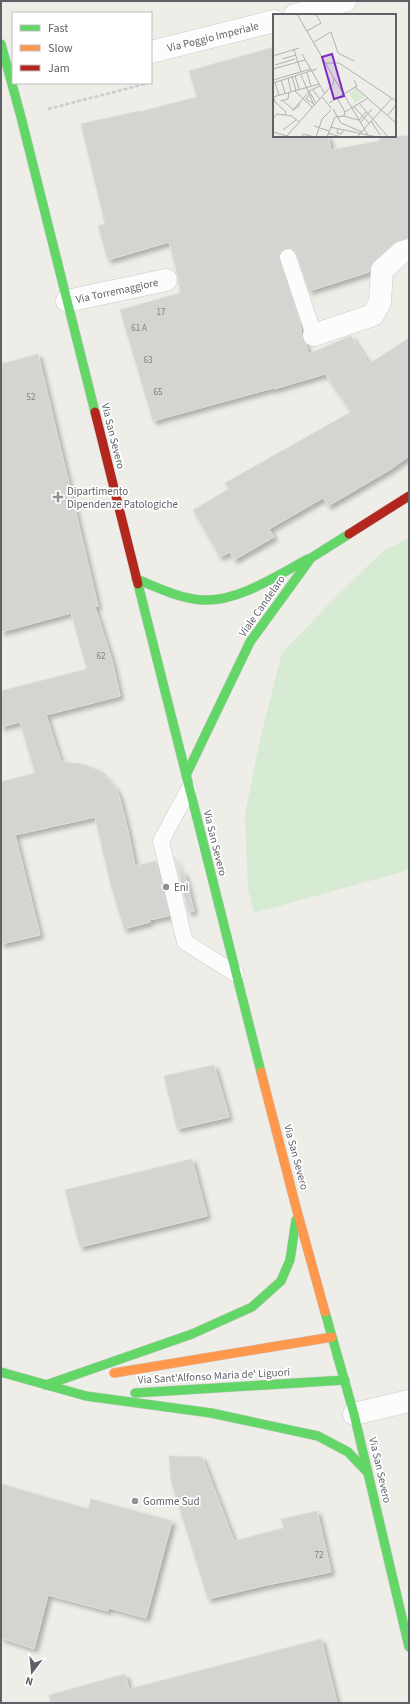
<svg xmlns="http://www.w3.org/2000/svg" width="410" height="1704" viewBox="0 0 410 1704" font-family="'Source Sans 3',sans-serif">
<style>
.green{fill:#d6ead4}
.building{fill:#d5d4d1;stroke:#dddcd8;filter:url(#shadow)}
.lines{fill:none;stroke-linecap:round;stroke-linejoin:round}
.lane-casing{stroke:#cbcbcb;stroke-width:17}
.street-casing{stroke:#cbcbcb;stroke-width:23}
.fast-casing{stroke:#cbcbca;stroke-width:10}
.slow-casing{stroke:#cbcbca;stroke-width:10}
.jam-casing{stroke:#cbcbca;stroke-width:10}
.path{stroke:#cacecb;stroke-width:2.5;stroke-dasharray:4 2;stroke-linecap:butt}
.lane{stroke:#fcfcfc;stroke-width:16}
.street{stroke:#fcfcfc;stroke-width:22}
.fast{stroke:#63d668;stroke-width:9}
.slow{stroke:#ff974d;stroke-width:9}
.jam{stroke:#b3261e;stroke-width:9}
.poi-dot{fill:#909394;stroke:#fff;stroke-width:1.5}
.labels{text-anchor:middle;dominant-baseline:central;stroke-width:3.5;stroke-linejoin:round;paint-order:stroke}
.number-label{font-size:9px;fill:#7d8082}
.street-label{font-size:11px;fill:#5e6267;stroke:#fff}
.poi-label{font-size:11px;fill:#5e6267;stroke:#fff;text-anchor:start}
.inset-road{fill:none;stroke:#b0b1b0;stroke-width:1}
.view{fill:#7b2cbf;fill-opacity:0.15;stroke:#7b2cbf;stroke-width:2}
.inset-edge{fill:none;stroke:#5e6267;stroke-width:2}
</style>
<defs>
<filter id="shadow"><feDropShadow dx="3.5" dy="3.5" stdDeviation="2" flood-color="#0004"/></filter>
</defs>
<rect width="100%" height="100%" fill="#eeede8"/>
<path class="green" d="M 409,538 L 409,870 L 254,913 L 248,890 L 245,814 L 260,739 L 282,653 L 330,603 L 382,552 Z"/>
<g class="building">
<path d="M 274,47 L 274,136 L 328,136 L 331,150 L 380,141 L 379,136 L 409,136 L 409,238 L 394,243 L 374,261 L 369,272 L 309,291 L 295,250 L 290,248 L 285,248 L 281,251 L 279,255 L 300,323 L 302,339 L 306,344 L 308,354 L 351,336 L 369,364 L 409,338 L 409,456 L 391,469 L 328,506 L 323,498 L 269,529 L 274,537 L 234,560 L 230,552 L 220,557 L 193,510 L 229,489 L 225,483 L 351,412 L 325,374 L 274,389 L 274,388 L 262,391 L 153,421 L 120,310 L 180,293 L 178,277 L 169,242 L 108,260 L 98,226 L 105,224 L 81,124 L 139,111 L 139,112 L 197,97 L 189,71 Z"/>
<path d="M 38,354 L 98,606 L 95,607 L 112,661 L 120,696 L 46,715 L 61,762 L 82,764 L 98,770 L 116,789 L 119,796 L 128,831 L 135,866 L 156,861 L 169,916 L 149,920 L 150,922 L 124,929 L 110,882 L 95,817 L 15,835 L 40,935 L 1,944 L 1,782 L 35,773 L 20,722 L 1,727 L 1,691 L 87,669 L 71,613 L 1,632 L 1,364 Z"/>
<path d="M 175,857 L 180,873 L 184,872 L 194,911 L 188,912 Z"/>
<path d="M 214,1065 L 229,1117 L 177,1129 L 164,1076 Z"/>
<path d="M 192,1159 L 207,1216 L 80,1247 L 65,1190 Z"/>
<path d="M 169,1456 L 202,1457 L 234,1541 L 284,1528 L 281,1519 L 317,1511 L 331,1572 L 262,1586 L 208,1599 L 171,1481 Z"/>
<path d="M 1,1484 L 88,1509 L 91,1499 L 172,1521 L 146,1618 L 109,1608 L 108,1611 L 48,1595 L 34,1649 L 1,1638 Z"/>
<path d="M 321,1639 L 337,1703 L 51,1703 L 49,1695 L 125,1674 L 129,1689 Z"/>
</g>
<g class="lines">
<g class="lane-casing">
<g id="lane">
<path d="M 288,257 L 314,335"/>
<path d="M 189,789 L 161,841 L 185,942 L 236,974"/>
</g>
</g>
<g class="street-casing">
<g id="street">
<path d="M 295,15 L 345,1"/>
<path d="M 151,52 L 274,21"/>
<path d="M 67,301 L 166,280"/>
<path d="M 314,335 L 373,315 L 380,302 L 382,270 L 402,252 L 409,250"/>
<path d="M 354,1414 L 409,1401"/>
</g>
</g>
<g class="fast-casing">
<g id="fast">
<path d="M 1,44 L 21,117 L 95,412"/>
<path d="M 136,579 C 157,587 180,599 203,600 C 238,602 278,575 308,559"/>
<path d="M 138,584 L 261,1072"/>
<path d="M 186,775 L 250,642 L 311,558 L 349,534"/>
<path d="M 325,1312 L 354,1414 L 409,1647"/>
<path d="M 1,1372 L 86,1396 L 211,1413 L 318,1436 L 348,1452 L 368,1473"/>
<path d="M 46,1385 L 192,1334 L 252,1307 L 281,1281 L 290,1260 L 296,1220"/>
<path d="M 135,1393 L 345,1380"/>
</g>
</g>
<g class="slow-casing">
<g id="slow">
<path d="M 261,1072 L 297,1211 L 325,1312"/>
<path d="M 114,1373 L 332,1337"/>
</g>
</g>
<g class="jam-casing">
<g id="jam">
<path d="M 95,412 L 138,584"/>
<path d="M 349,534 L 409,496"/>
</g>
</g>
<path class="path" d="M 48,109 L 149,83"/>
<use href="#lane" class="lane"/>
<use href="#street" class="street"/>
<use href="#fast" class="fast"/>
<use href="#slow" class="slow"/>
<use href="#jam" class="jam"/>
</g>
<g class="poi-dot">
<path d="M56 491h4v4h4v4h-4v4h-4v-4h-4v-4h4z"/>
<circle cx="166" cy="887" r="4"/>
<circle cx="135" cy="1501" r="4"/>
</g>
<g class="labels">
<g class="number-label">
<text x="161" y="312">17</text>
<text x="139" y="328">61 A</text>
<text x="148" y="360">63</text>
<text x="158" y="392">65</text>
<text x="31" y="397">52</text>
<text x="101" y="656">62</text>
<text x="319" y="1555">72</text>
</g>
<g class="street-label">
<text transform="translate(213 37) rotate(-14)">Via Poggio Imperiale</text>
<text transform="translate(117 291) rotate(-12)">Via Torremaggiore</text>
<text transform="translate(113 436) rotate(76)">Via San Severo</text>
<text transform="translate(262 606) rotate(-55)">Viale Candelaro</text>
<text transform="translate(215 843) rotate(76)">Via San Severo</text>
<text transform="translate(296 1157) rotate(75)">Via San Severo</text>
<text transform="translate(214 1376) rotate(-3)">Via Sant'Alfonso Maria de' Liguori</text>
<text transform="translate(380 1470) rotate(77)">Via San Severo</text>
</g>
<g class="poi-label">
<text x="67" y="491">Dipartimento<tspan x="67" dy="13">Dipendenze Patologiche</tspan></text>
<text x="174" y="887">Eni</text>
<text x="143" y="1501">Gomme Sud</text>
</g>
</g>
<g transform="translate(273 14)">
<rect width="123" height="123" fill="#eeede8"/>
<path d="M 83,74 L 92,83 L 82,89 L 76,79 Z" fill="#d6ead4"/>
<path class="inset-road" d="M 34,17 L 48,9 L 43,0M 41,28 L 58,18 L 65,39 L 81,47M 21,36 L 28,58M 29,40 L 52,80M 0,42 L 26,34M 9,45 L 23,41M 52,49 L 66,49 L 123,87M 2,51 L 22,45M 0,55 L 32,46M 34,59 L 38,72M 28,61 L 41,91M 22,62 L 26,75M 19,63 L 23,76M 15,64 L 18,77M 61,64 L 95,121M 0,66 L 38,55M 8,66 L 12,79M 2,68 L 6,81M 0,69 L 44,55M 82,73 L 123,109M 39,75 L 47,85M 21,76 L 39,93M 0,80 L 2,88 L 13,98 L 12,101M 36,81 L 33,85 L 41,90M 0,83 L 46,70M 49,83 L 58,94M 64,84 L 72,98M 7,87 L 15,85 L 16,78M 10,87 L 20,95M 26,89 L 26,92 L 19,97 L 35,79M 43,89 L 36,77 L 47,72M 56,89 L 84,72 L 81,66M 86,89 L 115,123M 81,93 L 96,109M 60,95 L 68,109 L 89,118M 115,101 L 123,91M 71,102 L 72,98 L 95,84M 0,105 L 4,100 L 19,102 L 26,108M 86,106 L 94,97M 98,107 L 107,121M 87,109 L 99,95M 41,112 L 56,117M 57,113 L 104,123M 65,115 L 64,119 L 68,120 L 71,116M 10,116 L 23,106M 0,118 L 14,122M 55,119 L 68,123M 13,123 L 60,70 L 61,64 L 24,0M 29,123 L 30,120 L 42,123M 43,123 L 49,105 L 58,96M 54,123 L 62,103 L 71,102 L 85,106M 84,123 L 119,84"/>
<path class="view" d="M 59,40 L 71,82 L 61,85 L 49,43 Z"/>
<rect width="123" height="123" class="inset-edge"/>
</g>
<rect width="410" height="1704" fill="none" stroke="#5e6267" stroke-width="4"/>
<rect x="12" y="12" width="140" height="72" fill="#ffffff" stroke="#bfc0c2"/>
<rect x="20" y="25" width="20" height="6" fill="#63d668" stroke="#bfc0c2"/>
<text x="48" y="32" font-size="12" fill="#5e6267">Fast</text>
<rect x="20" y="45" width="20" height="6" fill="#ff974d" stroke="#bfc0c2"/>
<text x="48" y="52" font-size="12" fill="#5e6267">Slow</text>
<rect x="20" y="65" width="20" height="6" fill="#b3261e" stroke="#bfc0c2"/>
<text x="48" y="72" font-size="12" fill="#5e6267">Jam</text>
<g transform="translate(32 1672) rotate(196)" stroke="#ffffff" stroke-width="3" paint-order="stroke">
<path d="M0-3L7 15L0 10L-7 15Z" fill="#5e6267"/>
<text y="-6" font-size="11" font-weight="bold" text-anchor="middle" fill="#5e6267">N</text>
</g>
</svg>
